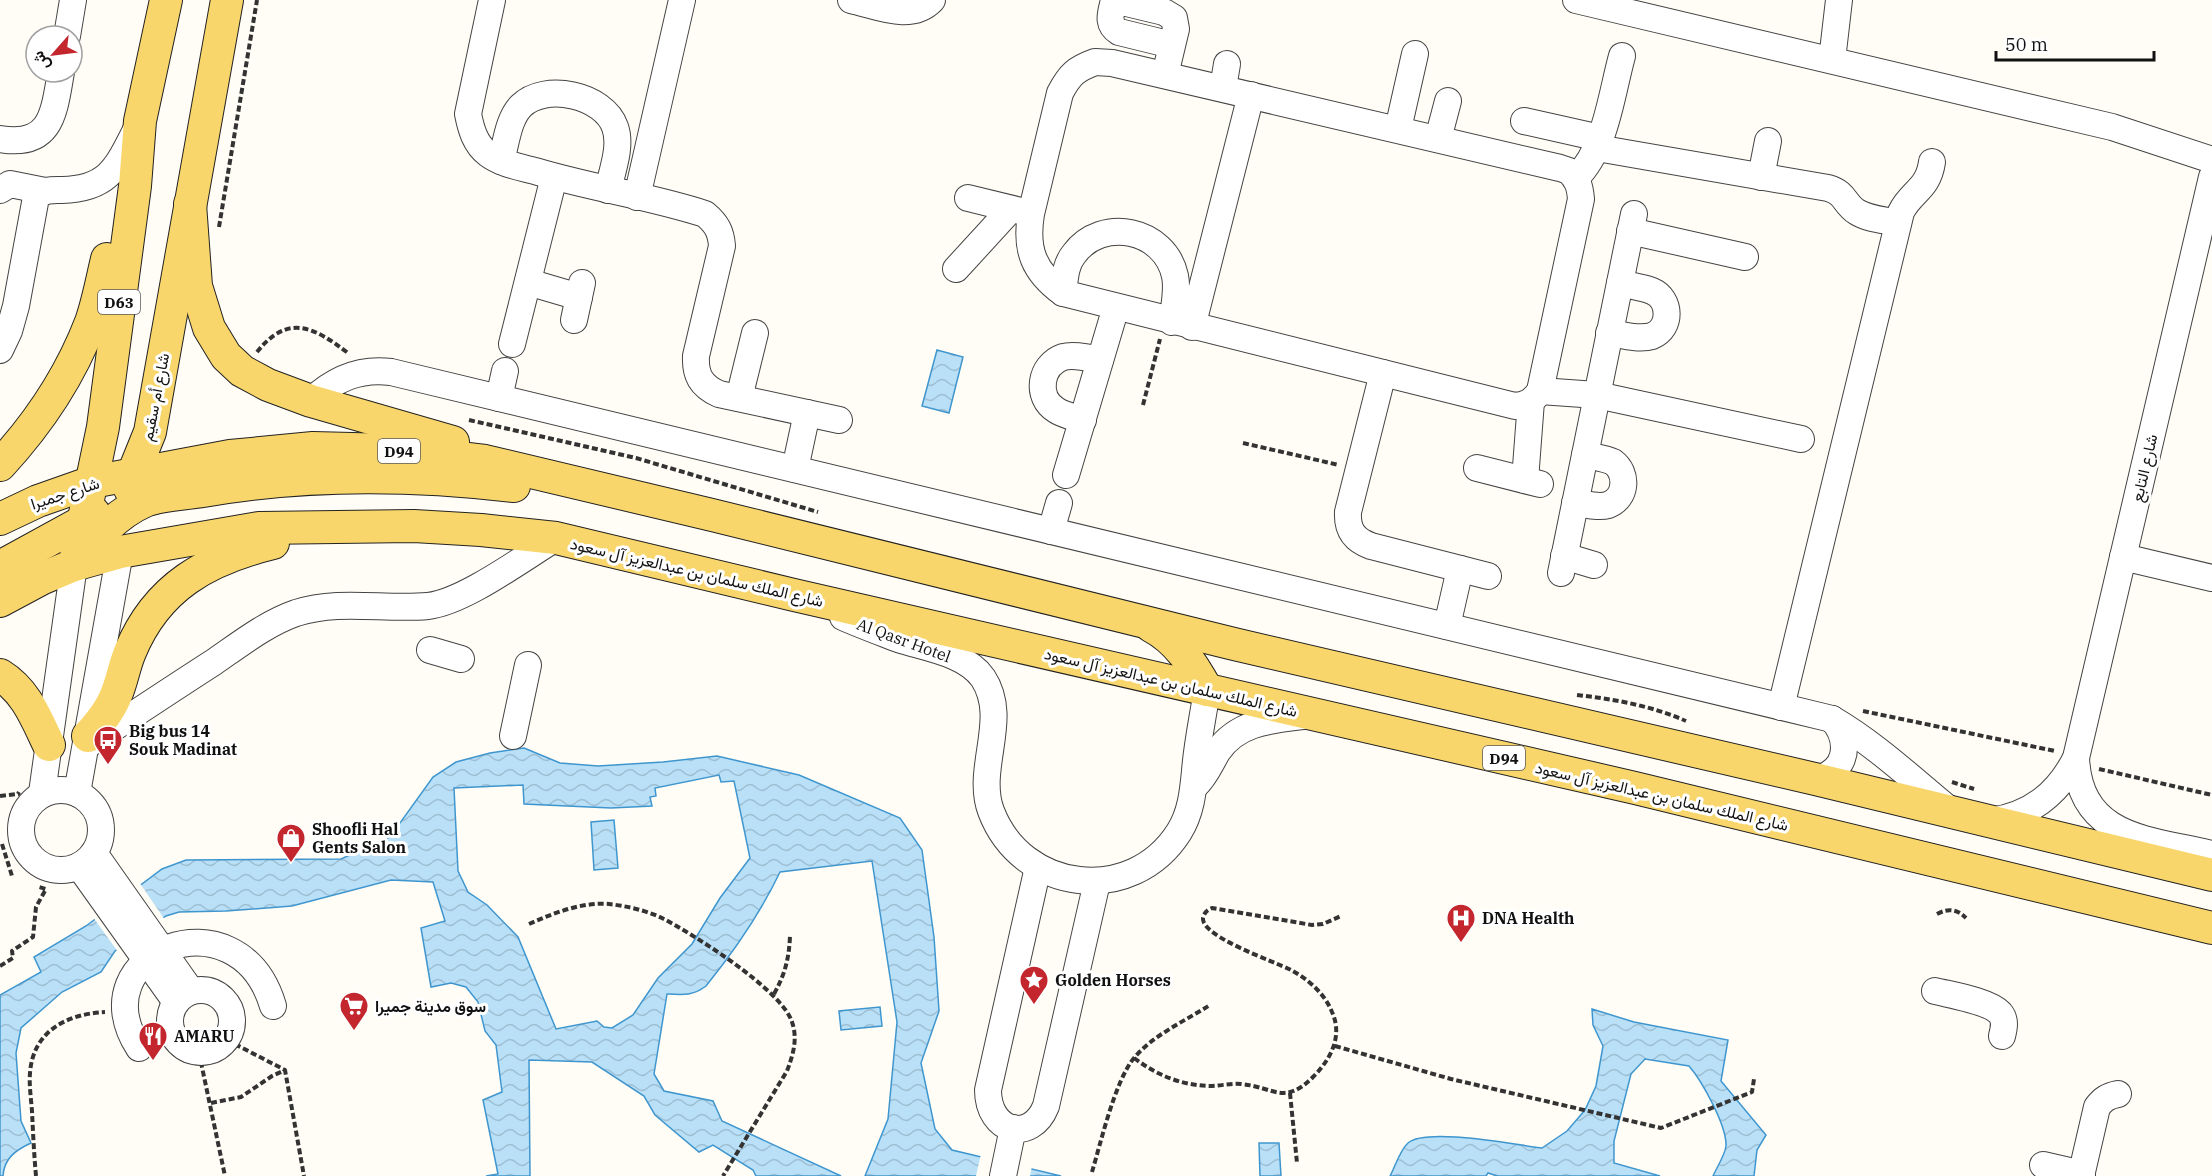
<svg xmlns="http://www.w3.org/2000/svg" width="2212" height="1176" viewBox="0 0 2212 1176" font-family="'IBM Plex Serif',Vazirmatn,serif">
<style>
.water{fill:url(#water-waves);stroke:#3f96cf;stroke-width:1.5;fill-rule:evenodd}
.pier{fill:#fffdf5}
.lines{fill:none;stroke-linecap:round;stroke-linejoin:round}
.minor-casing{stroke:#444;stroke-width:28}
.major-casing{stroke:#222;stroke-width:34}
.path{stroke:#333;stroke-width:4;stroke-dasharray:6 3;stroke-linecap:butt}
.minor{stroke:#fff;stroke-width:26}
.major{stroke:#f9d66b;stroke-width:32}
.labels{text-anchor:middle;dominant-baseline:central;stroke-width:6;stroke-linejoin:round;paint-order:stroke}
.shield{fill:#fff;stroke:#585858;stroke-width:1.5}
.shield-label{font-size:15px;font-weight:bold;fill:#111}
.street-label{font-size:16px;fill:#111;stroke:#fff}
.poi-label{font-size:16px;font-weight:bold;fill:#111;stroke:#fff;text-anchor:start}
</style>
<defs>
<pattern id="water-waves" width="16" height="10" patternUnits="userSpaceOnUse" patternTransform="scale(1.5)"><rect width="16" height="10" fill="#b9e0f7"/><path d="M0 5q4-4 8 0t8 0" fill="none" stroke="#9ebfd3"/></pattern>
</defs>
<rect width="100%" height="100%" fill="#fffdf5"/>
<g class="water">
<path d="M 937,350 L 963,357 L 949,413 L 922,406 Z"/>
<path d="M 524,748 L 560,763 L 598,766 L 663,762 L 717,756 L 799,775 L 900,818 L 922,850 L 934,937 L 939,1011 L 921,1063 L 935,1129 L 952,1150 L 1061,1176 L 865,1176 L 888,1119 L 897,1022 L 872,861 L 780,872 C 760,914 735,950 706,986 C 693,996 683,995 667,994 L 654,1074 L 664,1091 L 713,1101 L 722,1121 L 841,1176 L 756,1176 L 753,1170 L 713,1145 L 699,1152 L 655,1115 L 644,1096 L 592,1062 L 529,1060 L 530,1176 L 486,1176 L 498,1174 L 483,1100 L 502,1092 L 496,1045 L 485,1031 L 478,1002 L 466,987 L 451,983 L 431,987 L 421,928 L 445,921 L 433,882 L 391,880 L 292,906 L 226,911 L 179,912 L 166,916 L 115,951 L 101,972 L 62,992 L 21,1028 L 16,1053 L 21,1121 L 31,1143 C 16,1150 4,1158 3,1176 L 0,1176 L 0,995 L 41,972 L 34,957 L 86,926 L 162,869 L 186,860 L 341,859 L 390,837 L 433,777 L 456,762 L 490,753 ZM 719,775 L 721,782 L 734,781 L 750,858 L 720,898 L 692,944 L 658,978 L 633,1015 L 612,1028 L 604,1027 L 597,1021 L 556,1029 L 518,937 L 487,905 L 468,892 L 458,871 L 454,788 L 523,785 L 524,804 L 611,808 L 652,806 L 650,797 L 656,796 L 655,788 Z"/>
<path d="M 614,820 L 618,868 L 594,870 L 591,822 Z"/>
<path d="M 880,1007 L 882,1026 L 841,1030 L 839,1011 Z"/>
<path d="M 1592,1009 L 1634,1022 L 1728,1040 L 1721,1081 L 1766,1135 L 1757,1150 L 1754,1176 L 1713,1176 C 1717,1167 1725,1155 1726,1146 C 1727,1126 1702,1081 1689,1066 L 1645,1059 L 1631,1074 L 1614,1141 L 1614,1163 L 1660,1176 L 1497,1176 L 1488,1173 L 1486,1176 L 1390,1176 C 1395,1167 1400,1150 1408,1143 C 1426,1127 1516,1145 1542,1148 L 1567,1131 L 1585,1110 L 1596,1086 L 1603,1046 L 1593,1025 Z"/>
<path d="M 1259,1143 L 1279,1143 L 1281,1176 L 1260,1176 Z"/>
</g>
<g class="pier">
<path d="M 139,882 L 165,920 L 118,952 L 93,917 Z"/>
<path d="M 981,1154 L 1032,1166 L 1030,1176 L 976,1176 Z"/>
</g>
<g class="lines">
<g class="minor-casing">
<g id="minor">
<path d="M 492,0 L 468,114 C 471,129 475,144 488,154 C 501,164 520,167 535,171 C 591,188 650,196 705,214 C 717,224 721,232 722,246 L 696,356 C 695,375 701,386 719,394 L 839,420"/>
<path d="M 851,0 C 878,6 911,22 932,0"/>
<path d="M 1576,0 L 2112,127 L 2212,160"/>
<path d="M 67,36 L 73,0"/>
<path d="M 1832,60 L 1839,0"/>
<path d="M 1095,62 L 1112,63 L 1560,168 L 1569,171 C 1578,180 1580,187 1581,199 L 1540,391 C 1533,401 1527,405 1515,406 L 1063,293 C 1034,272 1025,250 1031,214 L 1060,93 C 1070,74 1076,69 1095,62 Z"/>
<path d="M 1165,75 L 1176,29 L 1174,18 L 1164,12 L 1114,0 C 1111,13 1106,24 1119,32 L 1172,45"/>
<path d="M 1223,88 L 1227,64"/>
<path d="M 1524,121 L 1600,138"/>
<path d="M 1398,129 L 1415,54"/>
<path d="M 0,139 C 52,148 54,112 61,72"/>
<path d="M 1438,139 L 1448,101"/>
<path d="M 1597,148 L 1828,188 C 1846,193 1844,204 1857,212 C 1868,219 1885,220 1898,223"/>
<path d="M 501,161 C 506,144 508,119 521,106 C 545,82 604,95 615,127 C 622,146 612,171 608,190"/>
<path d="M 1761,177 L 1768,141"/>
<path d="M 1576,178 C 1606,148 1611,96 1622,56"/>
<path d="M 0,190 L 10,184 L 45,191"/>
<path d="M 637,197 L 682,0"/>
<path d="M 968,198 L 1025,212"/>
<path d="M 1630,231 L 1745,257"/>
<path d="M 956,269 L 1011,209"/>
<path d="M 528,282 L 579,297"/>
<path d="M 1063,293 C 1065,279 1065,265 1074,254 C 1102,216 1165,229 1175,276 C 1178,290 1174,307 1172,322"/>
<path d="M 574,320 L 582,283"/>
<path d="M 1192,327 L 1251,95"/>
<path d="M 1609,333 C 1622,335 1639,340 1652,336 C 1672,328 1671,299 1652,291 C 1642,287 1630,286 1620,283"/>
<path d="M 512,344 L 554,177"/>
<path d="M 0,350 L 9,331 L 16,306 L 36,197 C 44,189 52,190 62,190 C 109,189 117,167 136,130"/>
<path d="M 1383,373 L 1348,512 C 1347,530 1354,540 1371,546 L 1488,576"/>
<path d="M 1540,391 L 1597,395 L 1801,439"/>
<path d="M 499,398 L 505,371"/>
<path d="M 739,398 L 755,333"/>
<path d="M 311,401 C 334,379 359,368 391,372 L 1832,719 C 1875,744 1912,779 1951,811"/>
<path d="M 1083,420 C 1074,417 1063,415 1056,410 C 1035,397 1040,365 1063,357 C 1074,354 1089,358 1100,360"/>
<path d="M 1477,468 L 1540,484"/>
<path d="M 795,469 L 807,413"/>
<path d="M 1066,475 L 1116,307"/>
<path d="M 1525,480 L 1531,401"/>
<path d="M 1575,503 C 1586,504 1598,508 1608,505 C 1627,498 1628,473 1613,462 C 1605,458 1593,457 1585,455"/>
<path d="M 1051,531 L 1059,503"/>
<path d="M 1564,556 L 1594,565"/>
<path d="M 2123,557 L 2212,578"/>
<path d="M 1561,573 L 1634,214"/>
<path d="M 843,617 C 861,625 880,632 898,639 C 925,648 966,653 983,678 C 1010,719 975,768 991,811 C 1022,893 1132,906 1179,832 C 1191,813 1193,792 1195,771 C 1197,744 1203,717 1207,690"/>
<path d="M 1447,626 L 1460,569"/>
<path d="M 430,650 L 461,659"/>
<path d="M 1781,707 L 1901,212 C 1911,191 1928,190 1932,162"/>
<path d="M 513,736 L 528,665"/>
<path d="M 89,744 C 130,717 172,689 214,662 C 240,644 267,623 296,613 C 340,599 383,610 428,606 C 464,602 523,558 556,538"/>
<path d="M 2076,758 C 2080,839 2149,839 2212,854"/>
<path d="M 1815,779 C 1819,778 1825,777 1829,774 C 1850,761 1847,735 1832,719"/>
<path d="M 1195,786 C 1206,776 1210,764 1218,751 C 1238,722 1271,720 1303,716"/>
<circle cx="61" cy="830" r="40"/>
<path d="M 42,793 L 74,565"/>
<path d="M 77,793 L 120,552"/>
<path d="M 1991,821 C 2031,815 2058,794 2076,758 L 2212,177"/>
<path d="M 94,853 L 191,991"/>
<path d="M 79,866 L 176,1002"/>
<path d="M 1038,867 L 988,1090 C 988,1132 1031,1144 1046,1106 L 1097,882"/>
<circle cx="201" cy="1021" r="31"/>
<path d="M 1935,991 C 1951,995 1989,1001 2000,1013 C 2006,1020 2004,1028 2002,1036"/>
<path d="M 139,1048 C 77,953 238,889 273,1006"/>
<path d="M 2043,1165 L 2082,1174"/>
<path d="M 1003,1176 L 1013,1128"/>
<path d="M 2081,1176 L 2097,1107 C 2103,1099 2108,1096 2118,1094"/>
</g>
</g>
<g class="major-casing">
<g id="major">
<path d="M 190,204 L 196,286 L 209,328 L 226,356 L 242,371 L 268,385 L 311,401 L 453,442"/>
<path d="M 0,465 C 38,424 71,374 91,322 C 98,302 102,280 107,259"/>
<path d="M 130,489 L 133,474 L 150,432 L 227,0"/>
<path d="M 0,519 L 38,501 L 92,482 L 230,456 L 313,448 L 391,450 L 485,461 L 712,515 L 1234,644 L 1815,779 L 2212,875"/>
<path d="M 75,562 L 103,427 L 135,186 L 140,121 L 166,0"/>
<path d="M 74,565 C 93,540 115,514 145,501 C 162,494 185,494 203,491 C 305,473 411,474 514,486"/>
<path d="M 0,567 L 82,522 L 94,513"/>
<path d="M 0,601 L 43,578 L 74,565 L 120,552 L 259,528 L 414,526 L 481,530 L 556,538 L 794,595 L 1635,788 L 2212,928"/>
<path d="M 1151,626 C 1178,640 1193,665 1207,690"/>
<path d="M 0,675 C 26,691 36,718 49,745"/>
<path d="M 88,736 C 99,724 110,711 116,695 C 122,681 124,666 130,652 C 157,586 208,559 273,543"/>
</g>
</g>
<g class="path">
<path d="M 219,227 L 257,0"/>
<path d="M 257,352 C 288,313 314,327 348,353"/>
<path d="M 1143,405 L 1160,339"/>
<path d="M 469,420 L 636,458 L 818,512"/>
<path d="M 1243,443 L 1339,465"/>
<path d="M 1577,695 C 1614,699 1652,706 1686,721"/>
<path d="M 1863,711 L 2055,751"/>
<path d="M 2099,769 L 2212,795"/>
<path d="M 1952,782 L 1974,789"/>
<path d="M 0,796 L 18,794 L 19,792"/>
<path d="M 2,844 L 12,876"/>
<path d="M 1937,914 C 1948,908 1957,909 1966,918"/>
<path d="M 529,924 C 554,913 581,902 609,904 C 626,906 645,910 662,918 C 693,934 782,990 792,1022 C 798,1039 793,1055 787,1071 L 723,1176"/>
<path d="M 0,966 L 13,958 L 12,951 L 33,937 L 36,907 L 46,889 L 39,887"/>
<path d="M 774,994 C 785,974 789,959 790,936"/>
<path d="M 227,1040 L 285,1070"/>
<path d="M 1335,1046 L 1451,1079 L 1661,1128 L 1752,1092 L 1754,1079"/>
<path d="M 199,1053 L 225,1176"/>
<path d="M 1134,1058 C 1157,1075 1180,1085 1209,1086 C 1220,1086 1231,1083 1241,1084 C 1274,1087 1284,1106 1313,1077 C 1331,1059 1343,1036 1332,1012 C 1325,994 1308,979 1291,970 C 1276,962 1201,937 1203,918 C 1204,913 1207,910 1212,908 L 1312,925 L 1323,924 L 1341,916"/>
<path d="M 1290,1093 L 1297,1163"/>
<path d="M 211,1103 L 241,1097 L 272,1076 L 285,1070 L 304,1176"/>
<path d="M 1092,1172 C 1101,1142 1115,1081 1134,1058 C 1153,1035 1185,1021 1210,1005"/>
<path d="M 36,1176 C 34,1154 33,1132 32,1111 C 31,1098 29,1085 30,1073 C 33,1031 67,1014 105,1012"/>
</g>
<use href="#minor" class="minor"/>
<use href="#major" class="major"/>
</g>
<defs>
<g id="bus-pin" transform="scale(1.5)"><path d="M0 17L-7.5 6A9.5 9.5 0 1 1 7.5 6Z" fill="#c4262e" stroke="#fff"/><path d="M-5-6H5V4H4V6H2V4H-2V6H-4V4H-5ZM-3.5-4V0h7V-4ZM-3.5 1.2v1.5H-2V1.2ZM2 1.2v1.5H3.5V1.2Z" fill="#fff"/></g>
<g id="shop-pin" transform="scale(1.5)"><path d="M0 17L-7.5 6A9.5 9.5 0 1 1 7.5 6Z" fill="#c4262e" stroke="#fff"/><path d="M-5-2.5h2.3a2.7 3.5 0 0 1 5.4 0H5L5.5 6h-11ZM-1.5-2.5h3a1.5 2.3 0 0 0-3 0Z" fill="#fff"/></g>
<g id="hospital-pin" transform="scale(1.5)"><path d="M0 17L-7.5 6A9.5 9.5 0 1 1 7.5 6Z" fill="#c4262e" stroke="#fff"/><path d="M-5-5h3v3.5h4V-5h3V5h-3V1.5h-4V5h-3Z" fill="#fff"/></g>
<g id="sight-pin" transform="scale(1.5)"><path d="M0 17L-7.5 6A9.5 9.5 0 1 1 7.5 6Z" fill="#c4262e" stroke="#fff"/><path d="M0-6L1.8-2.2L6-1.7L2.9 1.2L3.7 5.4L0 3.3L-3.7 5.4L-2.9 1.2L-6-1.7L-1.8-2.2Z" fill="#fff"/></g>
<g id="supermarket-pin" transform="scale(1.5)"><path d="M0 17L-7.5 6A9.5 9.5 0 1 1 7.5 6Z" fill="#c4262e" stroke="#fff"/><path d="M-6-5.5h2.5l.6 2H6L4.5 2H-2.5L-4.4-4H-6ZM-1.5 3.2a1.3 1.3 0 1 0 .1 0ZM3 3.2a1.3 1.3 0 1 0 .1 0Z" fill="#fff"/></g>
<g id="restaurant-pin" transform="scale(1.5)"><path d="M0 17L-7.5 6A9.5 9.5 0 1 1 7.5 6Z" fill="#c4262e" stroke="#fff"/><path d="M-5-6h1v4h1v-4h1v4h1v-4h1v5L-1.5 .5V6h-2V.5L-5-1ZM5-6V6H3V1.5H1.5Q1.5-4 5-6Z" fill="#fff"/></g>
</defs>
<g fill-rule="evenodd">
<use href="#bus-pin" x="108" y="740"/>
<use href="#shop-pin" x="291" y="838"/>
<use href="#hospital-pin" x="1461" y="918"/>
<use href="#sight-pin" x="1034" y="980"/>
<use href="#supermarket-pin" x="354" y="1006"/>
<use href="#restaurant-pin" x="153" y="1036"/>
</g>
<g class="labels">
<g class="shield">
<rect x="98" y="290" width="42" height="24" rx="4.5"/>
<rect x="378" y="439" width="42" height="24" rx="4.5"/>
<rect x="1483" y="746" width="42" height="24" rx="4.5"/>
</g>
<g class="shield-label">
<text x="119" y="302">D63</text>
<text x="399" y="451">D94</text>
<text x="1504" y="758">D94</text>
</g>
<g class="street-label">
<text transform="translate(155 397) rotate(-79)">شارع أم سقيم</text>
<text transform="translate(2144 468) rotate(-77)">شارع التابع</text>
<text transform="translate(65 493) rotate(-18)">شارع جميرا</text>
<text transform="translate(697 572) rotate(13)">شارع الملك سلمان بن عبدالعزيز آل سعود</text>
<text transform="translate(904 640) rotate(20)">Al Qasr Hotel</text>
<text transform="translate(1171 682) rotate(13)">شارع الملك سلمان بن عبدالعزيز آل سعود</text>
<text transform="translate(1662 796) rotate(13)">شارع الملك سلمان بن عبدالعزيز آل سعود</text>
</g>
<g class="poi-label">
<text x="129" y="731">Big bus 14<tspan x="129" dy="18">Souk Madinat</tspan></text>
<text x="312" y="829">Shoofli Hal<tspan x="312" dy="18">Gents Salon</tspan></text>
<text x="1482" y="918">DNA Health</text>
<text x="1055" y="980">Golden Horses</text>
<text x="375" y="1006">سوق مدينة جميرا</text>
<text x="174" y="1036">AMARU</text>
</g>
</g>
<g transform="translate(54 54) rotate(242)"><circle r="28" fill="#ffffff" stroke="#a0a0a0" stroke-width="1.5"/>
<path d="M0-4.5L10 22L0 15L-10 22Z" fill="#c4262e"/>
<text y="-9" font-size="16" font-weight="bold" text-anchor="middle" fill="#111111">ش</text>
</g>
<path d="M1996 51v9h158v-9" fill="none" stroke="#111111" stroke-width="3"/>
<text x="2005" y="51" font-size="18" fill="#111111" stroke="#ffffff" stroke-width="4.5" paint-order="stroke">50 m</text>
</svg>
